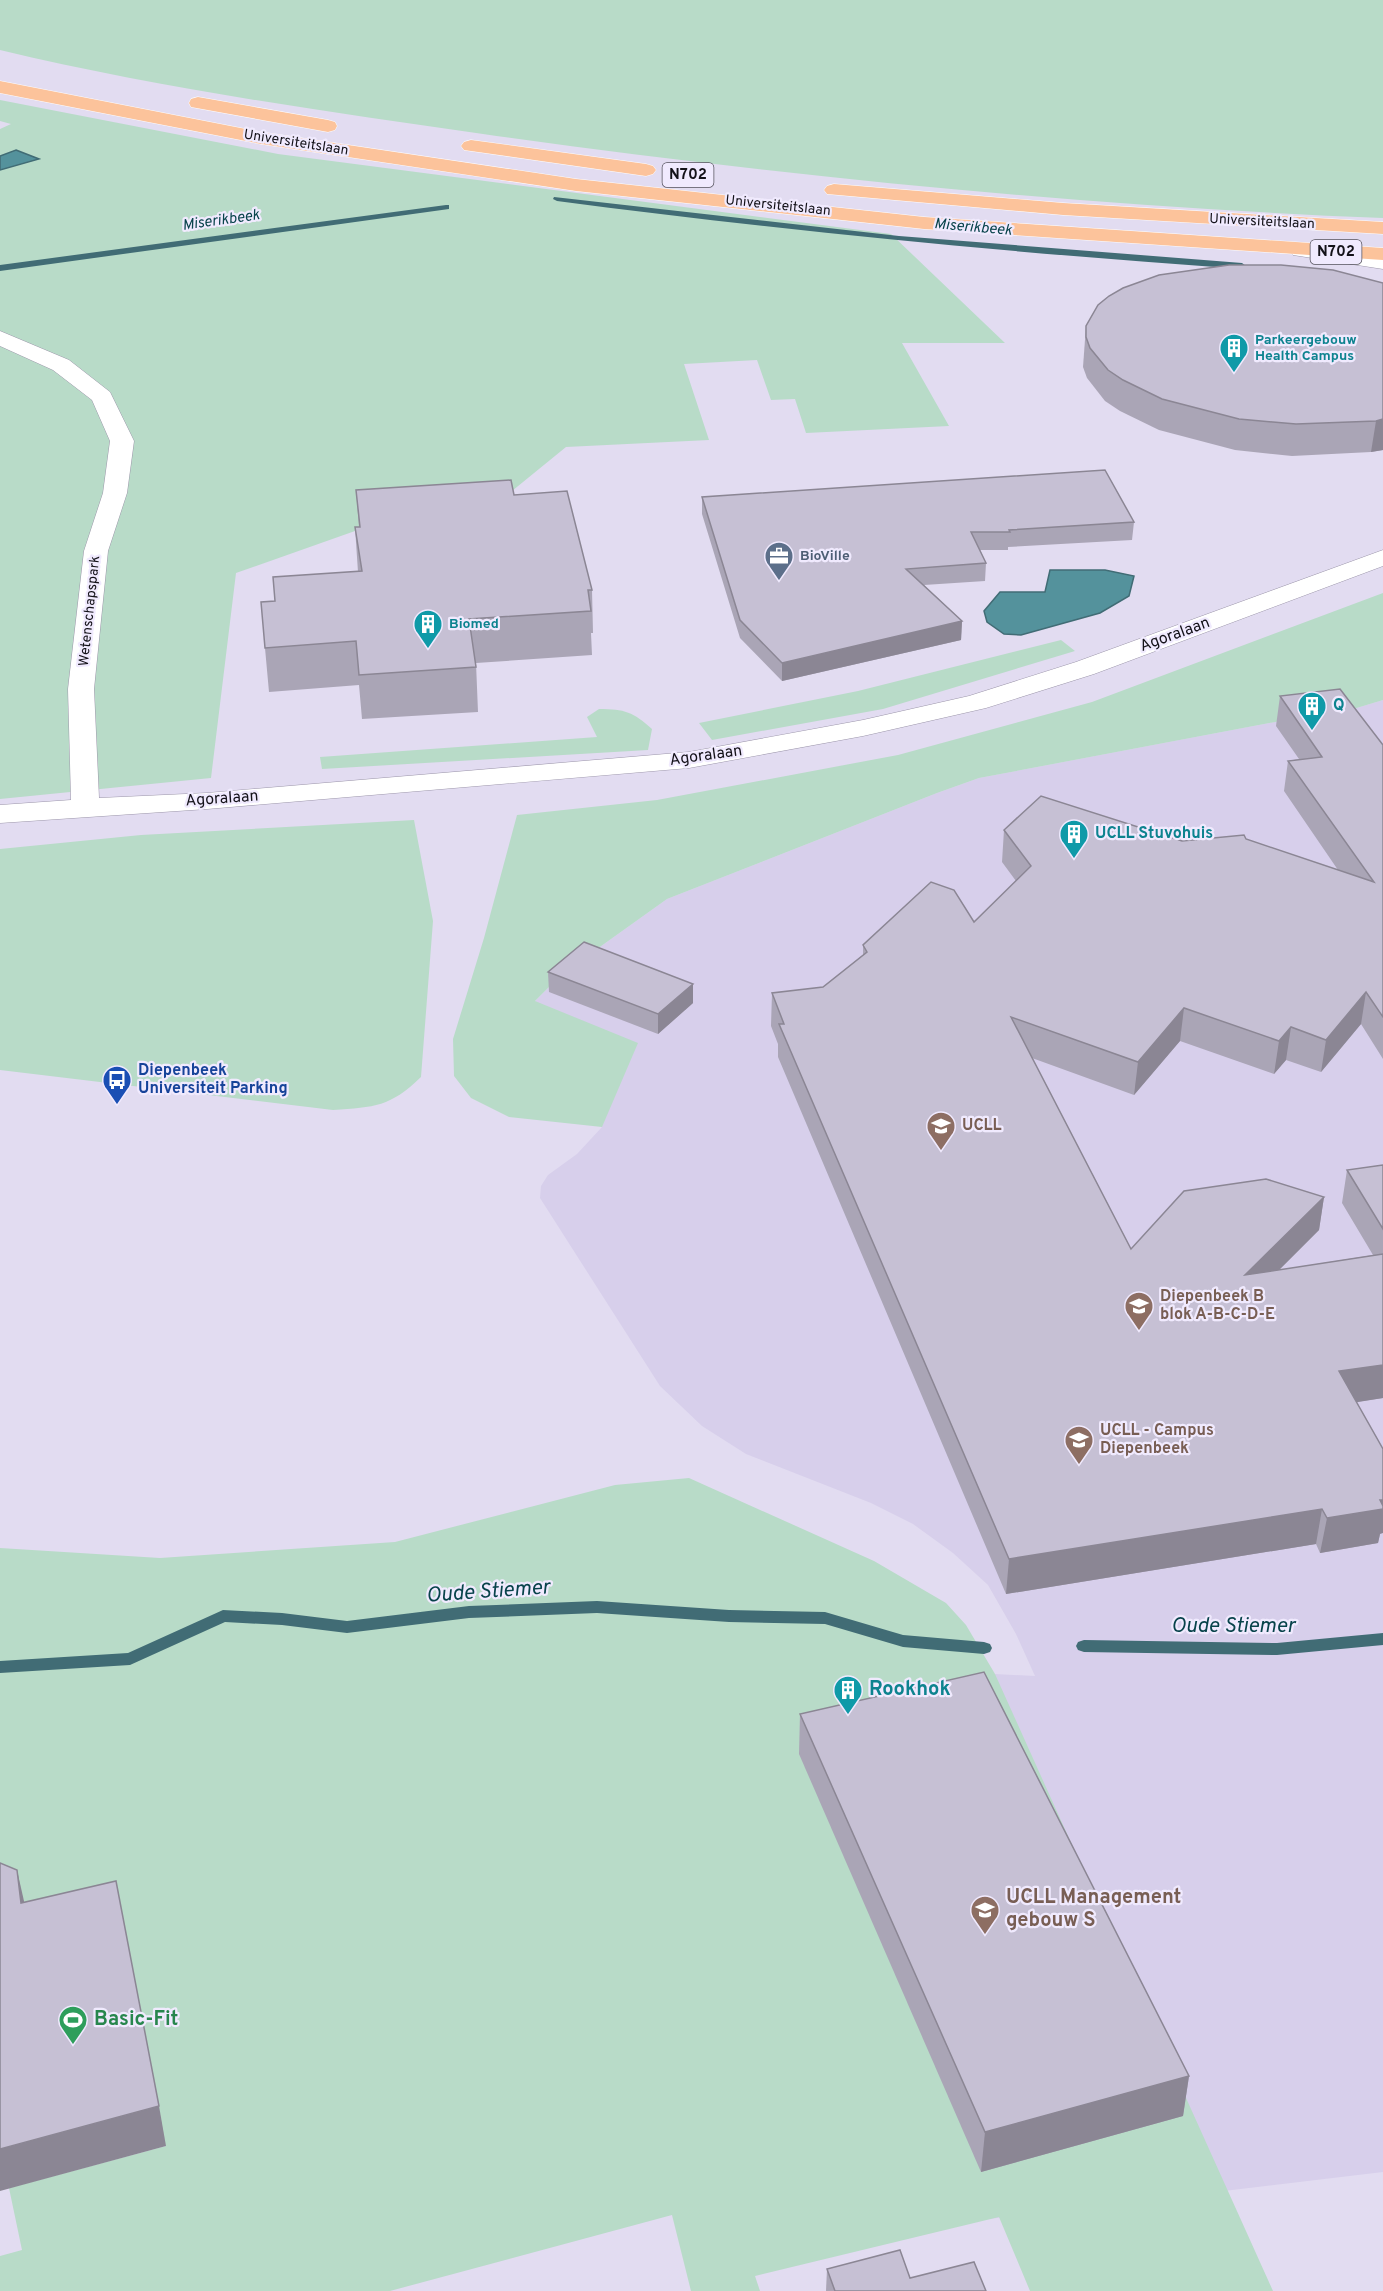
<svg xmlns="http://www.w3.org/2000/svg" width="1383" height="2291" viewBox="0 0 1383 2291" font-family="Overpass,sans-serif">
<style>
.built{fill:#d7cfeb}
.green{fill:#b8dbc8}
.water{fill:#54929c;stroke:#416c75;stroke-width:1.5}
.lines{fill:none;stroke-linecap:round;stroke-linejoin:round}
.stream{fill:#416c75;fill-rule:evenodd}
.minor-casing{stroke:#9c96aa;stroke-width:1}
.trunk-casing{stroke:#fff;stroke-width:1}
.minor{fill:#fff;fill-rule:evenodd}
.trunk{fill:#fcc39b;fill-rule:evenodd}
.wall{fill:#aaa5b6}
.shaded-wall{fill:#8b8694}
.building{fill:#c6c0d4;stroke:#8b8694;stroke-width:1.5}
.labels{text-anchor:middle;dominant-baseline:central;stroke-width:4.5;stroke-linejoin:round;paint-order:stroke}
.far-street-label{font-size:14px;fill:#141219;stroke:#f0eafe}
.far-culture-label{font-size:14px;font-weight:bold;fill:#0d838f;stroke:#f0eafe;text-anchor:start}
.far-service-label{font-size:14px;font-weight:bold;fill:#4e5e75;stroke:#f0eafe;text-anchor:start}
.shield{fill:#f0eafe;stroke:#56535e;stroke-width:1.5}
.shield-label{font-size:15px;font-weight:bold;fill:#141219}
.far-water-label{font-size:15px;font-style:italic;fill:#08434b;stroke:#f0eafe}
.street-label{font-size:16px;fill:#141219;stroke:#f0eafe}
.culture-label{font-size:16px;font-weight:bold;fill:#0d838f;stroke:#f0eafe;text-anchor:start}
.transit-label{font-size:16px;font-weight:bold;fill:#164399;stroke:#f0eafe;text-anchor:start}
.education-label{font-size:16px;font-weight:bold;fill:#785e54;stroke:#f0eafe;text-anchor:start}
.near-culture-label{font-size:20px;font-weight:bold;fill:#0d838f;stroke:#f0eafe;text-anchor:start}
.near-education-label{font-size:20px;font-weight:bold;fill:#785e54;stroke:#f0eafe;text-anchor:start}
.near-leisure-label{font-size:20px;font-weight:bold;fill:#27864d;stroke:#f0eafe;text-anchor:start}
.near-water-label{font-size:21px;font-style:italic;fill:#08434b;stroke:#f0eafe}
</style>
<rect width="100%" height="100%" fill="#e2dcf1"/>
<path class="built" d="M 1383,700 L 1383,2172 L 930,2226 L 995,1674 L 1035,1676 L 1016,1634 L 988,1585 L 953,1553 L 913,1524 L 871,1503 L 746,1454 L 702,1426 L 660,1386 L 540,1198 L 541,1186 L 548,1175 L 577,1154 L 602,1127 L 535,1001 L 562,974 L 667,899 L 937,793 L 979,778 L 1291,719 L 1350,710 Z"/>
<g class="green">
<path d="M 0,0 L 1383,0 L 1383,218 C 1082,206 782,176 483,134 C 322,111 159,88 0,50 Z"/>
<path d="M 0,100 L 278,154 L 891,234 L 1005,343 L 902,343 L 949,426 L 806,433 L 795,399 L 771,400 L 757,360 L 684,364 L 709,440 L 566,447 L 501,500 L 355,531 L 236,573 L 211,778 L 0,799 L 0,129 L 11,124 L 0,121 Z"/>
<path d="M 1383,593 L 1383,700 L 1350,710 L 1291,719 L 979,778 L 937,793 L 667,899 L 562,974 L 535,1001 L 638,1043 L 602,1127 L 509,1117 L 471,1098 L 454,1076 L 453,1039 L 484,938 L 517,815 L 657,800 L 898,755 L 1092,702 Z"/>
<path d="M 1061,640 L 1075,651 L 883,709 L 712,740 L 699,723 L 858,691 Z"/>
<path d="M 599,709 C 625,709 633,712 652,729 L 648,750 L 322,769 L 320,757 L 597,737 L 587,717 Z"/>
<path d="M 414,820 L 433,921 L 421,1077 C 390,1107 375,1107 333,1110 L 0,1070 L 0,849 L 141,835 Z"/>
<path d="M 689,1478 L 874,1561 L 946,1603 L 966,1625 L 995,1674 L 1273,2291 L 1030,2291 L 999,2217 L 755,2276 L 760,2291 L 691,2291 L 672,2215 L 390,2291 L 0,2291 L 0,2256 L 22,2250 L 9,2188 L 166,2146 L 0,1899 L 0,1548 L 160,1558 L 395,1542 L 615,1485 Z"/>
</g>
<g class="water">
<path d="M 16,150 L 39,159 L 0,170 L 0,156 Z"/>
<path d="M 1050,570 L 1105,570 L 1134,576 L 1129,596 L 1100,613 L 1021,635 L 1004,634 L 987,622 L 984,611 L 1000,592 L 1045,592 Z"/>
</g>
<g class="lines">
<g class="stream">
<path d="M 554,197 L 899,236 L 1242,263 L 1246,266 L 1242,269 C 1013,253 785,231 557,201 L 553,199 Z"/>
<path d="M 446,205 L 449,205 L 449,209 L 0,271 L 0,265 Z"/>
<path d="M 597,1601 L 729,1610 L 825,1612 L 903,1635 L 984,1642 L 990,1644 L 992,1648 L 990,1652 L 984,1654 L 903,1647 L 825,1624 L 729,1622 L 597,1613 L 469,1618 L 347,1633 L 282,1625 L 225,1622 L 130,1665 L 0,1673 L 0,1661 L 128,1653 L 223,1610 L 282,1613 L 347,1621 L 469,1606 Z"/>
<path d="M 1383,1633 L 1383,1645 L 1277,1655 L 1084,1652 L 1078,1650 L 1076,1646 L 1078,1642 L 1084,1640 L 1277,1643 Z"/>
</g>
<g class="minor-casing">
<g id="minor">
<path d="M 1300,245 L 1383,257 L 1383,269 L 1293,255 L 1290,251 L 1293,247 Z"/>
<path d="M 0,331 L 69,360 L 110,392 L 134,441 L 127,493 L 108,551 L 94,689 L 99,798 L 207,793 L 689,752 L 863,720 L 969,696 L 1076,662 L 1383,550 L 1383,566 L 1094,674 L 986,708 L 863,736 L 689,768 L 207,809 L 0,823 L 0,805 L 71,800 L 68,689 L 84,551 L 103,493 L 110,441 L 92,400 L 53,370 L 0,346 Z"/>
</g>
</g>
<g class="trunk-casing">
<g id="trunk">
<path d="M 0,81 L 261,132 L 576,179 L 924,217 L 1383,248 L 1383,260 L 924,229 L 576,191 L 261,144 L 0,93 Z"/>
<path d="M 198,97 L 328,120 L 335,122 L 337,126 L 335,130 L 328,132 L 191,107 L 189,103 L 191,99 Z"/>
<path d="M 471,140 L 646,164 L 653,166 L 656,170 L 653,174 L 646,176 L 464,150 L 461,146 L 464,142 Z"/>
<path d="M 834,184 L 1063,203 L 1383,222 L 1383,234 L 1063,215 L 827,194 L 824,190 L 827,186 Z"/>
</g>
</g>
<use href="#minor" class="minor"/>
<use href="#trunk" class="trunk"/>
</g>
<g class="wall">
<path d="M 1383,283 L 1383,450 L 1371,452 L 1292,456 L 1235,450 L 1159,430 L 1120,411 L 1105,401 L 1087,378 L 1083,367 L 1086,326 Z"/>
<path d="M 356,490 L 514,495 L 592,590 L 593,633 L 591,633 L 592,655 L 476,663 L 478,712 L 362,719 L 359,685 L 269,692 L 265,648 L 275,601 L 358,572 L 355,527 L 359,527 Z"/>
<path d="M 702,497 L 1134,522 L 1132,540 L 1008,547 L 1008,550 L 980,550 L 986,563 L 985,581 L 924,585 L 962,621 L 961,640 L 782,681 L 740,638 L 702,514 Z"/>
<path d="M 1280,696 L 1383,745 L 1383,1059 L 1361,1024 L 1321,1072 L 1286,1060 L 1274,1074 L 1180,1041 L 1134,1095 L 1032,1058 L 1131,1249 L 1324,1197 L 1319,1230 L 1279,1270 L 1373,1255 L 1342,1203 L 1347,1170 L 1383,1165 L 1383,1398 L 1356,1402 L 1380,1534 L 1378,1543 L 1320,1553 L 1316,1544 L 1006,1594 L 778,1057 L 778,1044 L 771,1026 L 772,993 L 823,987 L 863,955 L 863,945 L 974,922 L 1016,881 L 1002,862 L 1004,830 L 1182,841 L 1246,839 L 1338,870 L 1284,791 L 1288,761 L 1299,759 L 1276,726 Z"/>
<path d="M 548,972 L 693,1003 L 658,1034 L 549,992 Z"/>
<path d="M 800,1714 L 1189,2076 L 1183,2116 L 981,2172 L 799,1754 Z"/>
<path d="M 827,2269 L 910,2278 L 986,2291 L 826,2291 Z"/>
</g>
<g class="shaded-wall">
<path d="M 1383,419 L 1383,450 L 1371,452 L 1376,421 Z"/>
<path d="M 962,621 L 961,640 L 782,681 L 782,663 Z"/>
<path d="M 693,984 L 693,1003 L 658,1034 L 658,1014 Z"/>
<path d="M 1366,992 L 1361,1024 L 1321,1072 L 1326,1040 Z"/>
<path d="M 1184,1008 L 1180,1041 L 1134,1095 L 1138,1062 Z"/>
<path d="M 1291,1027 L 1286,1060 L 1274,1074 L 1279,1041 Z"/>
<path d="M 1324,1197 L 1319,1230 L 1240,1309 L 1245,1275 Z"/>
<path d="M 1383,1365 L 1383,1398 L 1333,1406 L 1339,1371 Z"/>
<path d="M 1380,1500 L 1383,1500 L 1383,1533 L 1380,1534 L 1378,1543 L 1320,1553 L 1327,1518 Z"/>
<path d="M 1322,1509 L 1316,1544 L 1006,1594 L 1009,1559 Z"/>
<path d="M 17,1870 L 26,1910 L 21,1903 Z"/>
<path d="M 1189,2076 L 1183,2116 L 981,2172 L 985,2132 Z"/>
<path d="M 159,2106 L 166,2146 L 0,2191 L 0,2149 Z"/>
</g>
<g class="building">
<path d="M 1229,265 L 1281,265 L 1333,270 L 1383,283 L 1383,419 L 1376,421 L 1296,424 L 1239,419 L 1162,399 L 1123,380 L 1108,370 L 1090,348 L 1086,337 L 1086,326 L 1098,305 L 1109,296 L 1123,288 L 1159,275 Z"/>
<path d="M 1105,470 L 1134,522 L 1009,530 L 1010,532 L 971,532 L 986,563 L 906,569 L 962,621 L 782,663 L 740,620 L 702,497 Z"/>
<path d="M 511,480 L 514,495 L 567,491 L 592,590 L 588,590 L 591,611 L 469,619 L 476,667 L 359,675 L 356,641 L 265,648 L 261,602 L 275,601 L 273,577 L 362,571 L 355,527 L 360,527 L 356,490 Z"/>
<path d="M 1340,689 L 1383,745 L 1383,1017 L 1366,992 L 1326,1040 L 1291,1027 L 1279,1041 L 1184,1008 L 1138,1062 L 1011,1017 L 1131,1249 L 1184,1191 L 1266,1179 L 1324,1197 L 1245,1275 L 1383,1254 L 1383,1365 L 1339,1371 L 1383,1449 L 1383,1500 L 1380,1500 L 1383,1506 L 1383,1509 L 1327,1518 L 1322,1509 L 1009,1559 L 779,1024 L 784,1024 L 772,993 L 823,987 L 867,952 L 863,945 L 931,882 L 954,890 L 974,922 L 1031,866 L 1004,830 L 1041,796 L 1182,841 L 1244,835 L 1246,839 L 1374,882 L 1288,761 L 1322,757 L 1280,696 Z"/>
<path d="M 584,942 L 693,984 L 658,1014 L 548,972 Z"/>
<path d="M 1383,1165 L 1383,1229 L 1347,1170 Z"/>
<path d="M 984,1672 L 1189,2076 L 985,2132 L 800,1714 Z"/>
<path d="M 0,1863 L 17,1870 L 21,1903 L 116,1881 L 159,2106 L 0,2149 Z"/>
<path d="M 900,2250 L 910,2278 L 974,2262 L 986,2291 L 835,2291 L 827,2269 Z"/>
</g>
<defs>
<g id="building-pin" transform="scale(1.5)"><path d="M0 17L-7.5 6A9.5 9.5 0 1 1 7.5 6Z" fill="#0f9aa8" stroke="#f0eafe"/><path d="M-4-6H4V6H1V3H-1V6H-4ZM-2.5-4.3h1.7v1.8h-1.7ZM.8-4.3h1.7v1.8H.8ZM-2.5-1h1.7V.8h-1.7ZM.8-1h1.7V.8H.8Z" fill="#fff"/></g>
<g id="office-pin" transform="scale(1.5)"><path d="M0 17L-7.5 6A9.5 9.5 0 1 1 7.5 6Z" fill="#5c6f8a" stroke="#f0eafe"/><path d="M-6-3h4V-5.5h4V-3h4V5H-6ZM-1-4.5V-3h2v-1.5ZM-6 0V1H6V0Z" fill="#fff"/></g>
<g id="bus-pin" transform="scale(1.5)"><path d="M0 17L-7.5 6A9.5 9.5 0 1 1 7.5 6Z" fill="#1a4fb4" stroke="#f0eafe"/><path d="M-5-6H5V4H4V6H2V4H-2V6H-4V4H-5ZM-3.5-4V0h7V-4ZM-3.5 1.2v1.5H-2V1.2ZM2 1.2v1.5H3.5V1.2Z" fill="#fff"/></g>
<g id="university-pin" transform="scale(1.5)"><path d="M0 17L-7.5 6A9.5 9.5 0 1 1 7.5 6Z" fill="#8d6e63" stroke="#f0eafe"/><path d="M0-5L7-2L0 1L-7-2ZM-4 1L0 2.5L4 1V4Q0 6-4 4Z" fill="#fff"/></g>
<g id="stadium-pin" transform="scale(1.5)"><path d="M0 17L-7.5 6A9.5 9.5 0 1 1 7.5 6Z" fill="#2e9e5b" stroke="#f0eafe"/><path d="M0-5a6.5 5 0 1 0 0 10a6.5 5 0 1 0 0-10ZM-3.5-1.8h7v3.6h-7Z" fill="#fff"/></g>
</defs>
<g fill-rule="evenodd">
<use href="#building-pin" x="1234" y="348"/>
<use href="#office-pin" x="779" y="556"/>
<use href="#building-pin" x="428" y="624"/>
<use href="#building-pin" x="1312" y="706"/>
<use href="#building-pin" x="1074" y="834"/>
<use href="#bus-pin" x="117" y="1080"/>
<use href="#university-pin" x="941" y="1126"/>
<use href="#university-pin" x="1139" y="1306"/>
<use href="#university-pin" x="1079" y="1440"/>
<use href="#building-pin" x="848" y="1690"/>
<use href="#university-pin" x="985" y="1910"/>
<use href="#stadium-pin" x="73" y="2020"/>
</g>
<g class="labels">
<g class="far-street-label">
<text transform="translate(296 143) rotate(9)">Universiteitslaan</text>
<text transform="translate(778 206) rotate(6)">Universiteitslaan</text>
<text transform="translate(1262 222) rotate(3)">Universiteitslaan</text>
<text transform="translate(90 611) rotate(-84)">Wetenschapspark</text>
</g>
<g class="far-culture-label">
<text x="1255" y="340">Parkeergebouw<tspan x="1255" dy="16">Health Campus</tspan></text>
<text x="449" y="624">Biomed</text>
</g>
<g class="far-service-label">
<text x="800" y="556">BioVille</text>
</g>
<g class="shield">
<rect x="662.5" y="163" width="51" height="24" rx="4.5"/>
<rect x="1310.5" y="240" width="51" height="24" rx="4.5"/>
</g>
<g class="shield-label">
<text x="688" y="175">N702</text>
<text x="1336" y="252">N702</text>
</g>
<g class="far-water-label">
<text transform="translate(221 221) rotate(-8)">Miserikbeek</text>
<text transform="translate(973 228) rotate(5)">Miserikbeek</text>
</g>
<g class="street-label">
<text transform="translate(1175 635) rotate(-20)">Agoralaan</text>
<text transform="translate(706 756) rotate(-8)">Agoralaan</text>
<text transform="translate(222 799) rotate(-4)">Agoralaan</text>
</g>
<g class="culture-label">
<text x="1333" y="706">Q</text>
<text x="1095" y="834">UCLL Stuvohuis</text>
</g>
<g class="transit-label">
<text x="138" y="1071">Diepenbeek<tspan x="138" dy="18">Universiteit Parking</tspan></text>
</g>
<g class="education-label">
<text x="962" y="1126">UCLL</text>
<text x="1160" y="1297">Diepenbeek B<tspan x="1160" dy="18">blok A-B-C-D-E</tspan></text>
<text x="1100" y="1431">UCLL - Campus<tspan x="1100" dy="18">Diepenbeek</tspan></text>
</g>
<g class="near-culture-label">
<text x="869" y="1690">Rookhok</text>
</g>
<g class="near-education-label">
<text x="1006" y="1898">UCLL Management<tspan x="1006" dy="23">gebouw S</tspan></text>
</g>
<g class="near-leisure-label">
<text x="94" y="2020">Basic-Fit</text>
</g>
<g class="near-water-label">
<text transform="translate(488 1592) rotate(-4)">Oude Stiemer</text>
<text x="1233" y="1626">Oude Stiemer</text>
</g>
</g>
</svg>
